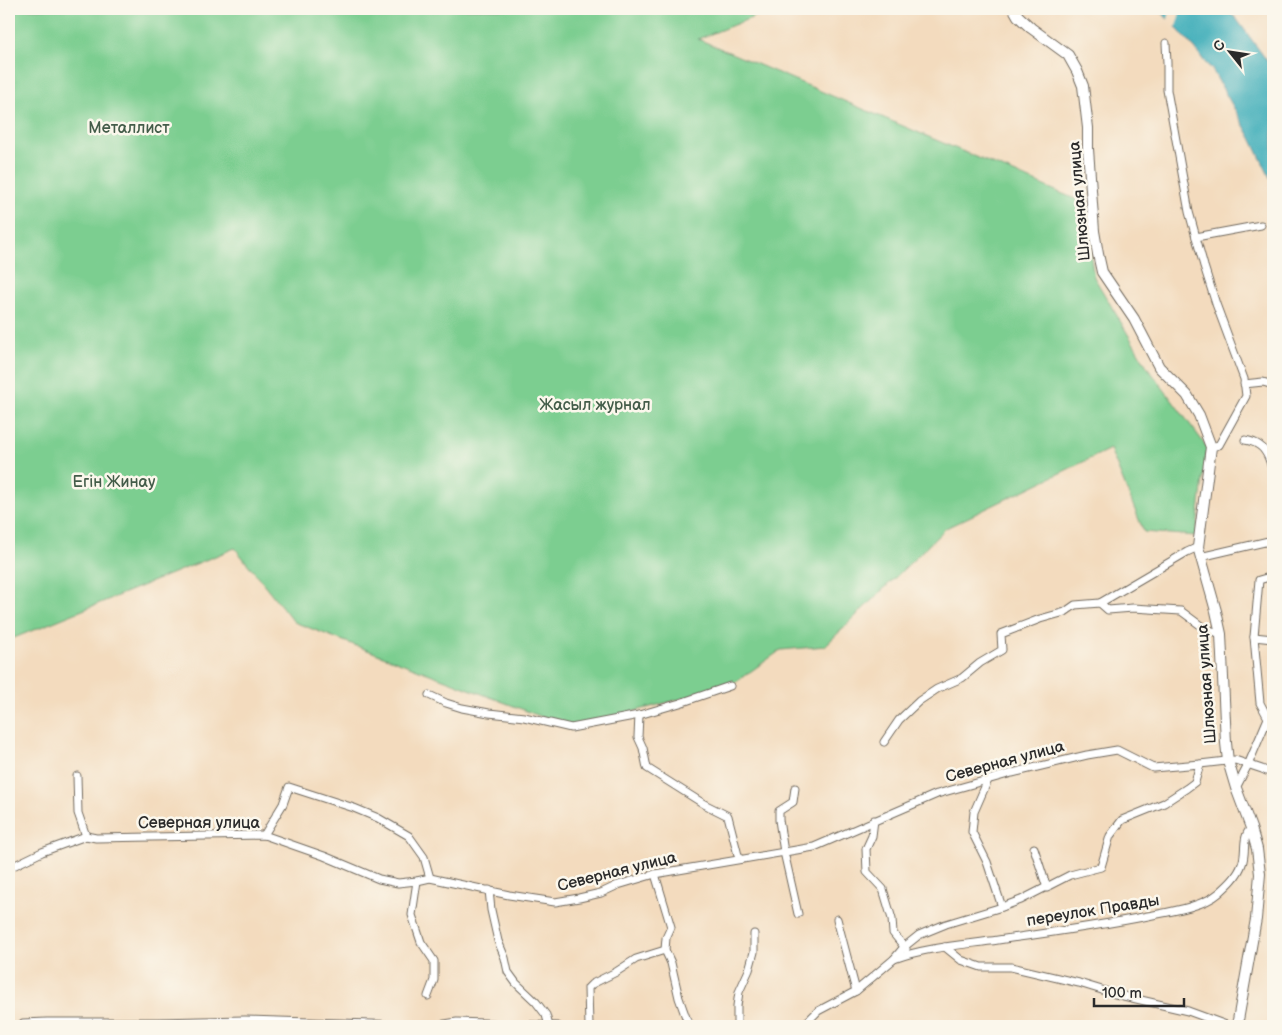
<svg xmlns="http://www.w3.org/2000/svg" width="1282" height="1035" viewBox="0 0 1282 1035" font-family="'Balsamiq Sans',sans-serif">
<style>
.green{fill:#7bce90;stroke:#537c5e}
.water{fill:#3dadb9;stroke:#346c72}
.pier{fill:#f3dbbe}
.lines{fill:none;stroke-linecap:round;stroke-linejoin:round}
.street-casing{stroke:#71695e;stroke-width:9}
.secondary-casing{stroke:#71695e;stroke-width:12}
.street{stroke:#fff;stroke-width:7}
.secondary{stroke:#fff;stroke-width:10}
.labels{text-anchor:middle;dominant-baseline:central;stroke-width:5;stroke-linejoin:round;paint-order:stroke}
.park-label{font-size:16px;fill:#435c49;stroke:#fbf7ec}
.street-label{font-size:16px;fill:#2b2b2b;stroke:#fbf7ec}
</style>
<rect width="100%" height="100%" fill="#fbf7ec"/>
<filter id="ink" filterUnits="userSpaceOnUse"><feTurbulence type="fractalNoise" baseFrequency=".02" numOctaves="2"/><feDisplacementMap in="SourceGraphic" scale="10" xChannelSelector="R" yChannelSelector="G"/><feConvolveMatrix kernelMatrix="1 2 1 2 8 2 1 2 1" color-interpolation-filters="sRGB"/></filter>
<filter id="wash" filterUnits="userSpaceOnUse"><feTurbulence type="fractalNoise" baseFrequency=".0096" numOctaves="4" result="noise"/><feDisplacementMap in="SourceGraphic" scale="20" xChannelSelector="R" yChannelSelector="G"/><feGaussianBlur stdDeviation="1.12" result="paint"/><feColorMatrix in="noise" values="0 0 0 0 0 0 0 0 0 0 0 0 0 0 0 0 0 1.4 0 .05"/><feComposite in="paint" operator="in"/></filter>
<g filter="url(#wash)">
<rect width="100%" height="100%" fill="#f3dbbe"/>
<path class="green" d="M 9,9 L 774,9 L 698,39 L 1082,202 L 1094,277 L 1148,368 L 1207,447 L 1196,536 L 1144,532 L 1110,449 L 946,528 L 825,646 L 781,650 L 730,686 L 571,728 L 294,622 L 235,548 L 9,640 Z"/>
<path class="water" d="M 1158,9 L 1224,9 L 1236,18 L 1273,69 L 1273,184 L 1251,138 L 1211,68 C 1204,63 1201,56 1196,50 C 1184,36 1171,22 1158,9 Z"/>
<path class="pier" d="M 1171,9 L 1181,9 L 1175,30 L 1167,22 Z"/>
</g>
<g filter="url(#ink)">
<g class="lines">
<g class="street-casing">
<g id="street">
<path d="M 1166,43 L 1167,63 L 1167,90 L 1189,212 L 1204,266 L 1216,304 L 1244,379 L 1246,396 L 1219,445 L 1211,447"/>
<path d="M 1196,237 L 1261,225"/>
<path d="M 1244,384 L 1263,382 L 1273,385"/>
<path d="M 1245,440 C 1249,441 1254,442 1257,444 C 1267,449 1271,463 1273,473"/>
<path d="M 1200,557 L 1273,540"/>
<path d="M 1100,603 L 1187,552 L 1198,547"/>
<path d="M 1254,637 L 1273,639"/>
<path d="M 429,695 L 446,703 L 462,708 L 489,713 L 524,717 L 571,728 L 639,715 L 680,703 L 730,686"/>
<path d="M 639,715 L 638,737 L 643,748 L 647,768 L 704,804 L 728,816 L 739,859"/>
<path d="M 1268,718 L 1260,703 L 1254,637 L 1259,580 L 1273,576"/>
<path d="M 884,742 L 899,720 L 919,701 L 937,689 L 962,678 L 980,663 L 1002,650 L 1001,634 L 1040,619 L 1065,612 L 1075,605 L 1100,603 L 1108,610 L 1133,608 L 1181,611 L 1204,628 L 1221,634"/>
<path d="M 77,776 L 78,813 L 86,836"/>
<path d="M 988,780 L 974,812 L 972,832 L 987,862 L 1002,907"/>
<path d="M 795,788 L 793,802 L 779,811 L 779,820 L 784,852 L 798,914"/>
<path d="M 1236,788 L 1248,765 L 1268,718 L 1273,714"/>
<path d="M 874,820 L 872,836 L 866,849 L 867,872 L 883,889 L 892,919 L 893,933 L 906,949"/>
<path d="M 264,835 L 283,804 L 289,787 L 354,808 L 378,818 L 409,836 L 424,857 L 430,878"/>
<path d="M 1034,848 L 1047,888"/>
<path d="M 9,868 L 42,852 L 86,836 L 96,838 L 264,835 L 324,856 L 379,879 L 398,883 L 417,881 L 430,878 L 509,895 L 555,902 L 579,898 L 601,893 L 618,885 L 655,874 L 814,847 L 937,794 L 1012,773 L 1087,755 L 1117,750 L 1153,768 L 1200,764 L 1235,760 L 1262,769 L 1273,774"/>
<path d="M 655,874 L 671,927 L 666,938 L 665,950 L 671,963 L 679,998 L 689,1026"/>
<path d="M 417,881 L 412,915 L 421,942 L 434,961 L 434,980 L 428,996"/>
<path d="M 489,890 L 491,910 L 498,941 L 505,958 L 508,972 L 516,983 L 536,1002 L 546,1015 L 549,1026"/>
<path d="M 837,919 L 856,991"/>
<path d="M 945,947 L 961,960 L 981,967 L 1011,967 L 1079,983 L 1115,994 L 1188,1011 L 1229,1026"/>
<path d="M 894,959 C 927,947 963,945 998,940 C 1048,933 1098,926 1148,916 C 1168,912 1203,907 1219,893 C 1228,885 1238,876 1242,864 C 1247,852 1241,838 1251,828"/>
<path d="M 20,1026 L 23,1023 L 47,1022 L 158,1022 L 245,1020 L 433,1026 L 457,1022 L 558,1026"/>
<path d="M 589,1026 L 588,988 L 592,984 L 616,972 L 636,959 L 665,950"/>
<path d="M 737,1026 L 737,1006 L 739,992 L 749,970 L 754,952 L 754,934"/>
<path d="M 803,1026 L 818,1011 L 856,991 L 894,959 L 904,947 L 919,935 L 946,924 L 1002,907 L 1021,900 L 1070,875 L 1101,867 L 1110,836 L 1122,820 L 1164,803 L 1187,788 L 1195,782 L 1200,764"/>
</g>
</g>
<g class="secondary-casing">
<path id="secondary" d="M 1014,9 L 1018,16 L 1031,28 L 1068,55 L 1077,71 L 1083,86 L 1088,128 L 1088,149 L 1094,231 L 1098,254 L 1102,272 L 1134,319 L 1159,367 L 1187,395 L 1199,415 L 1211,447 L 1198,547 L 1216,611 L 1221,634 L 1226,743 L 1228,761 L 1236,788 L 1251,828 L 1257,849 L 1260,874 L 1256,919 L 1237,1026"/>
</g>
<use href="#street" class="street"/>
<use href="#secondary" class="secondary"/>
</g>
</g>
<g class="labels">
<g class="park-label">
<text x="129" y="128">Металлист</text>
<text x="595" y="405">Жасыл журнал</text>
<text x="114" y="482">Егін Жинау</text>
</g>
<g class="street-label">
<text transform="translate(1080 201) rotate(-95)">Шлюзная улица</text>
<text transform="translate(1207 684) rotate(-94)">Шлюзная улица</text>
<text transform="translate(1005 762) rotate(-15)">Северная улица</text>
<text x="199" y="823">Северная улица</text>
<text transform="translate(617 872) rotate(-14)">Северная улица</text>
<text transform="translate(1093 911) rotate(-9)">переулок Правды</text>
</g>
</g>
<rect width="1282" height="1035" fill="none" stroke="#fbf7ec" stroke-width="30"/>
<g transform="translate(1230 52) rotate(300)" stroke="#fbf7ec" stroke-width="4" paint-order="stroke">
<path d="M0-4L9 19L0 12L-9 19Z" fill="#2b2b2b"/>
<text y="-8" font-size="14" font-weight="bold" text-anchor="middle" fill="#2b2b2b">С</text>
</g>
<path d="M1094 998v8h90v-8" fill="none" stroke="#2b2b2b" stroke-width="2.5"/>
<text x="1102" y="998" font-size="15" fill="#2b2b2b" stroke="#fbf7ec" stroke-width="4" paint-order="stroke">100 m</text>
</svg>
